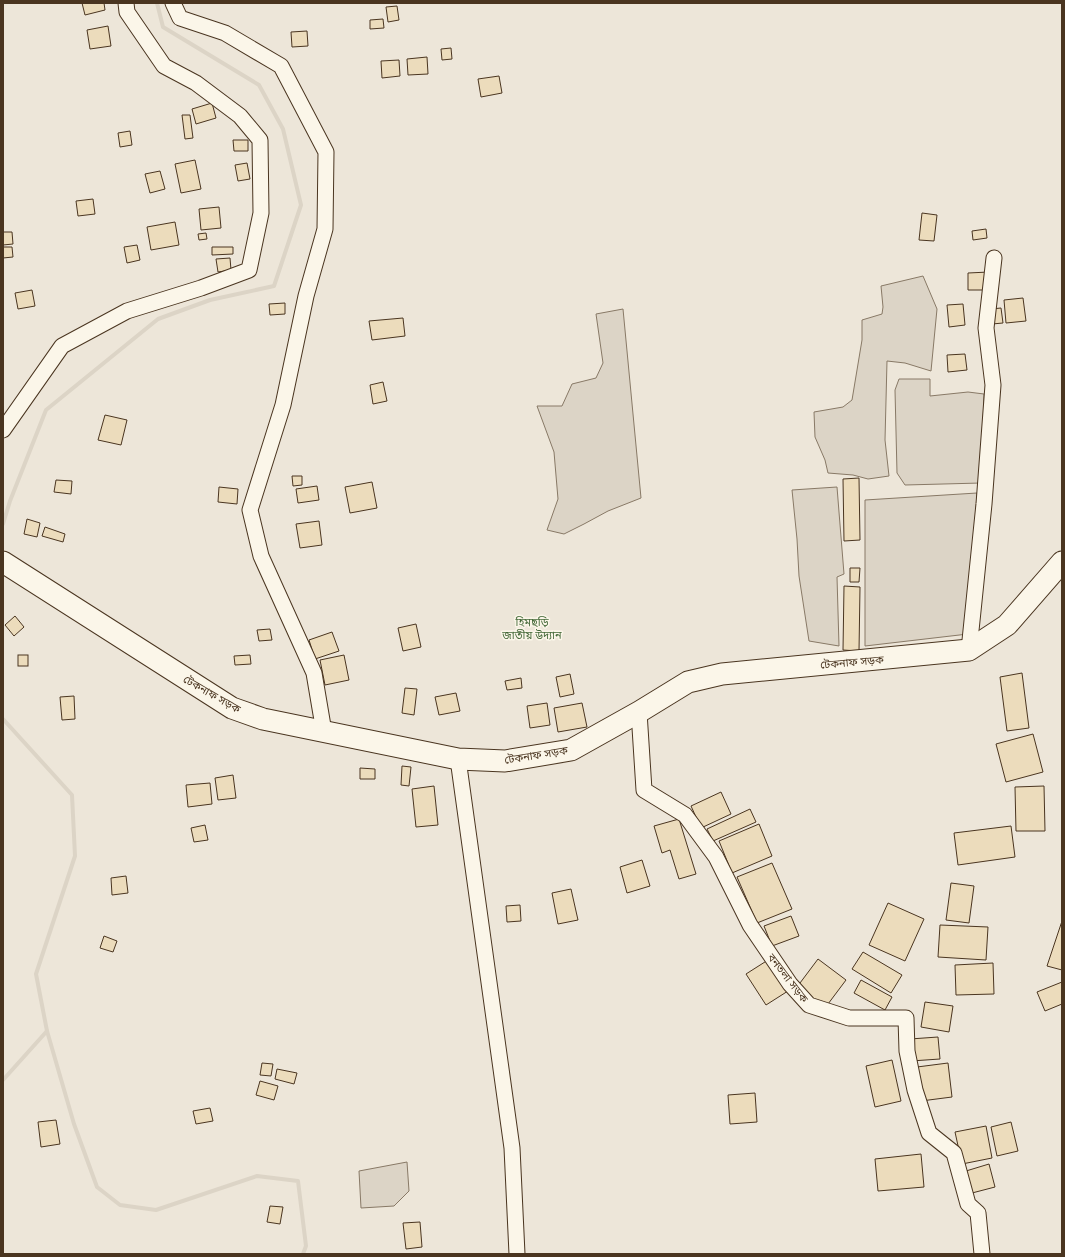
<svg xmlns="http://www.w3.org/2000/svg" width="1065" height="1257" viewBox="0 0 1065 1257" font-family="'Space Grotesk','Noto Sans Bengali',sans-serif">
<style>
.green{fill:#ede6d9;stroke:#887966}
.water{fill:#dcd4c6;stroke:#887966}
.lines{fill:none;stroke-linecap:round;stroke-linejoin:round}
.stream{stroke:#dcd4c6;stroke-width:4}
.building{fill:#ecdcbc;stroke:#4a3520}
.minor-casing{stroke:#4a3520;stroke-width:17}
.highway-casing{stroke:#4a3520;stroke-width:23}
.minor{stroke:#fbf6e9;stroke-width:15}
.highway{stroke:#fbf6e9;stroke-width:21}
.labels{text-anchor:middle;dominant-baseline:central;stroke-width:3;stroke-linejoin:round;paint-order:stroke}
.park-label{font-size:11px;fill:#436837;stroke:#fbf6e9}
.street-label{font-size:11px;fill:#4a3520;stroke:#fbf6e9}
</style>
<rect width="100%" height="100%" fill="#fbf6e9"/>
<rect class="green" x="3" y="3" width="1059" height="1251"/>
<g class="water">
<path d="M 923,276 L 937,309 L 931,371 L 905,363 L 887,361 L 885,440 L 889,476 L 868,479 L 853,475 L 828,473 L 825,460 L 815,437 L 814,412 L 843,407 L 852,400 L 862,340 L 862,320 L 882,314 L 883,307 L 881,286 Z"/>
<path d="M 623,309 L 641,498 L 608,511 L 584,524 L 564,534 L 547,530 L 558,499 L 554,452 L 537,406 L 562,406 L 572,384 L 596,378 L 603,363 L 596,314 Z"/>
<path d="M 899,379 L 930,379 L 930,396 L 968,392 L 984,394 L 981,483 L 905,485 L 897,473 L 895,390 Z"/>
<path d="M 837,487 L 844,574 L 837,577 L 839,646 L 809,641 L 799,576 L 797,539 L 792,490 Z"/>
<path d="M 977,493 L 968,634 L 865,646 L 865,500 Z"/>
<path d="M 407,1162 L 409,1191 L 394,1206 L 361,1208 L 359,1171 Z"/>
</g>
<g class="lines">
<g class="stream">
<path d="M 3,524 L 10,501 L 46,410 L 158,319 L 210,300 L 274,286 L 301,205 L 283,129 L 259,85 L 163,27 L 157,3"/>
<path d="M 3,719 L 72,795 L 75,856 L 36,974 L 47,1031 L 74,1124 L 97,1187 L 120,1205 L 156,1210 L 257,1176 L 298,1181 L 306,1246 L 303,1254"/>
<path d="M 3,1080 L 47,1031"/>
</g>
</g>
<g class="building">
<path d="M 82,3 L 104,3 L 105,10 L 85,15 Z"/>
<path d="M 397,6 L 399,20 L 388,22 L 386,7 Z"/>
<path d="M 383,19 L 384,28 L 370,29 L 370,20 Z"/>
<path d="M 108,26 L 111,46 L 90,49 L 87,30 Z"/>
<path d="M 307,31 L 308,46 L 292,47 L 291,32 Z"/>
<path d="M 451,48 L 452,59 L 442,60 L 441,49 Z"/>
<path d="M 427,57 L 428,74 L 408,75 L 407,59 Z"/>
<path d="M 399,60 L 400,76 L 382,78 L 381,61 Z"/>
<path d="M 499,76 L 502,93 L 481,97 L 478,79 Z"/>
<path d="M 212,103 L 216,118 L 196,124 L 192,109 Z"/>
<path d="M 182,115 L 190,115 L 193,138 L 185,139 Z"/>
<path d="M 130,131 L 132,145 L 120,147 L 118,133 Z"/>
<path d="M 233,140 L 248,140 L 248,151 L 234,151 Z"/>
<path d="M 195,160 L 201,189 L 181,193 L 175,164 Z"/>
<path d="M 247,163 L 250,179 L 238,181 L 235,165 Z"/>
<path d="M 160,171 L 165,189 L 150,193 L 145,174 Z"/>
<path d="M 93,199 L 95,214 L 78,216 L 76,201 Z"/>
<path d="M 219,207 L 221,228 L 201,230 L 199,209 Z"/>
<path d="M 922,213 L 937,215 L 934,241 L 919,240 Z"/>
<path d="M 175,222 L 179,245 L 151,250 L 147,227 Z"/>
<path d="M 986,229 L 987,238 L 973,240 L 972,231 Z"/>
<path d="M 3,232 L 12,232 L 13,244 L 3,245 Z"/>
<path d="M 206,233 L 207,239 L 199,240 L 198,234 Z"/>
<path d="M 137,245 L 140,260 L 127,263 L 124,247 Z"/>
<path d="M 3,247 L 12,247 L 13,257 L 3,258 Z"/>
<path d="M 212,247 L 233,247 L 233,254 L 212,255 Z"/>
<path d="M 230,258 L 231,270 L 218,272 L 216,259 Z"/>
<path d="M 989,272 L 990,290 L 968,290 L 968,273 Z"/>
<path d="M 32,290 L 35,306 L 18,309 L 15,293 Z"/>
<path d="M 1023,298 L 1026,321 L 1006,323 L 1004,300 Z"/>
<path d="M 285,303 L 285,314 L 270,315 L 269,304 Z"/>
<path d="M 963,304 L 965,325 L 949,327 L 947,305 Z"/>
<path d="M 1001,308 L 1003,323 L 992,324 L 991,309 Z"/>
<path d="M 403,318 L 405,336 L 372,340 L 369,321 Z"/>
<path d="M 965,354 L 967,370 L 948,372 L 947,355 Z"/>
<path d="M 383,382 L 387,401 L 373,404 L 370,385 Z"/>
<path d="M 105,415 L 127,420 L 121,445 L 98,440 Z"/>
<path d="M 292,476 L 302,476 L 302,485 L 293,486 Z"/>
<path d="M 859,478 L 860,540 L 844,541 L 843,479 Z"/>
<path d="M 56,480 L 72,481 L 71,494 L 54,492 Z"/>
<path d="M 372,482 L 377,508 L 350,513 L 345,487 Z"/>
<path d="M 317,486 L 319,500 L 298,503 L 296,489 Z"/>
<path d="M 219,487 L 238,489 L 237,504 L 218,502 Z"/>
<path d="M 27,519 L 40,523 L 37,537 L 24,534 Z"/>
<path d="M 319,521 L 322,545 L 300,548 L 296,524 Z"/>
<path d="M 45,527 L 65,534 L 63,542 L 42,536 Z"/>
<path d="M 850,568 L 860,568 L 859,582 L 850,582 Z"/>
<path d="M 844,586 L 860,587 L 859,651 L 843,650 Z"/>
<path d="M 15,616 L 24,627 L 14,636 L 5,625 Z"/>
<path d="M 416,624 L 421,647 L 403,651 L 398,628 Z"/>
<path d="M 270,629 L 272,640 L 259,641 L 257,630 Z"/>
<path d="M 332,632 L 339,651 L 315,659 L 309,640 Z"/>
<rect x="18" y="655" width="10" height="11"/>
<path d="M 250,655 L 251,664 L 235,665 L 234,656 Z"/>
<path d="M 344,655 L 349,680 L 325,685 L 320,660 Z"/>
<path d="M 1022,673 L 1029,728 L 1007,731 L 1000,677 Z"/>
<path d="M 570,674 L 574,694 L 560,697 L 556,677 Z"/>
<path d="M 521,678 L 522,688 L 507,690 L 505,681 Z"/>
<path d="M 405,688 L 417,689 L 414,715 L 402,713 Z"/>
<path d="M 456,693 L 460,711 L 439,715 L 435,697 Z"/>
<path d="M 74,696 L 75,719 L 62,720 L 60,697 Z"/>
<path d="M 547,703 L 550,725 L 530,728 L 527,706 Z"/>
<path d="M 582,703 L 587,727 L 558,732 L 554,708 Z"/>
<path d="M 1033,734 L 1043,772 L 1006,782 L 996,744 Z"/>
<path d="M 402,766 L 411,767 L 409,786 L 401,785 Z"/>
<path d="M 360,768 L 375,769 L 375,779 L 360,779 Z"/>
<path d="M 233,775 L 236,798 L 218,800 L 215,778 Z"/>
<path d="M 210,783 L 212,804 L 188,807 L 186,785 Z"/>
<path d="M 434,786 L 438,825 L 416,827 L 412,789 Z"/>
<path d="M 1044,786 L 1045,831 L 1016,831 L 1015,787 Z"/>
<path d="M 721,792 L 731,814 L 701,828 L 691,806 Z"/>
<path d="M 750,809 L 756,822 L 713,841 L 707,829 Z"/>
<path d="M 679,819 L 696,874 L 679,879 L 670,850 L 662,853 L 654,826 Z"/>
<path d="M 759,824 L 772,856 L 732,873 L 719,841 Z"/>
<path d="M 205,825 L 208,840 L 194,842 L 191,828 Z"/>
<path d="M 1011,826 L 1015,857 L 958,865 L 954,833 Z"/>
<path d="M 642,860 L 650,886 L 627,893 L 620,867 Z"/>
<path d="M 772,863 L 792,909 L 757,923 L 737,877 Z"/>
<path d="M 126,876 L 128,893 L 112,895 L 111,878 Z"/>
<path d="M 951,883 L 974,886 L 969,923 L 946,920 Z"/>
<path d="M 571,889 L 578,920 L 558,924 L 552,893 Z"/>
<path d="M 888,903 L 924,919 L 905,961 L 869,945 Z"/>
<path d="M 520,905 L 521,921 L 507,922 L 506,906 Z"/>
<path d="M 791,916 L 799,936 L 772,946 L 764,926 Z"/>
<path d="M 1062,921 L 1062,970 L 1047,966 Z"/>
<path d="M 940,925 L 988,927 L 986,960 L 938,957 Z"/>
<path d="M 104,936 L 117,941 L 113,952 L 100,948 Z"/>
<path d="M 863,952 L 902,975 L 891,993 L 852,969 Z"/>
<path d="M 818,959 L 846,980 L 825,1008 L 797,987 Z"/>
<path d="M 768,960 L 788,991 L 766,1005 L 746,974 Z"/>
<path d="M 993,963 L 994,994 L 956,995 L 955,965 Z"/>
<path d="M 861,980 L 892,997 L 885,1010 L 854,993 Z"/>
<path d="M 1062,982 L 1062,1004 L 1045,1011 L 1037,992 Z"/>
<path d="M 925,1002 L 953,1006 L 949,1032 L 921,1027 Z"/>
<path d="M 938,1037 L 940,1059 L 911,1061 L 910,1039 Z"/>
<path d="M 892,1060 L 901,1101 L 875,1107 L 866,1066 Z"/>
<path d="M 262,1063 L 273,1064 L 271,1076 L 260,1075 Z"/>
<path d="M 948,1063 L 952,1097 L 921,1101 L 917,1067 Z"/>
<path d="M 277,1069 L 297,1073 L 294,1084 L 275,1079 Z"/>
<path d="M 260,1081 L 278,1086 L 274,1100 L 256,1095 Z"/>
<path d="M 755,1093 L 757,1122 L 730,1124 L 728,1095 Z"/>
<path d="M 210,1108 L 213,1121 L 196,1124 L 193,1111 Z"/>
<path d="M 56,1120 L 60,1144 L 41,1147 L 38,1122 Z"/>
<path d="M 1011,1122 L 1018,1151 L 997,1156 L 991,1127 Z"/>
<path d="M 986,1126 L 992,1158 L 962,1164 L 955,1132 Z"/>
<path d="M 921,1154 L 924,1187 L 878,1191 L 875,1159 Z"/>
<path d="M 989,1164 L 995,1187 L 972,1193 L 966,1171 Z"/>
<path d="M 270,1206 L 283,1207 L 280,1224 L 267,1222 Z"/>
<path d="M 420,1222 L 422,1247 L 406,1249 L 403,1223 Z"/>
</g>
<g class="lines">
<g class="minor-casing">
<g id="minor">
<path d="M 173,3 L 180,18 L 225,33 L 281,66 L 326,152 L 325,229 L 306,296 L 283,405 L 250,510 L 261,556 L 314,673 L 324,732"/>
<path d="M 3,430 L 62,346 L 127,311 L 201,288 L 249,270 L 261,213 L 260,140 L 240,116 L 196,83 L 164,66 L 127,12 L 126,3"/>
<path d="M 969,650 L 984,504 L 993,385 L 986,328 L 994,258"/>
<path d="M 639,712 L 644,790 L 685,815 L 716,857 L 750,925 L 790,984 L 809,1005 L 849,1018 L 906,1018 L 907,1051 L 915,1090 L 929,1133 L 954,1153 L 968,1204 L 978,1213 L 982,1254"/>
<path d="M 458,759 L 512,1148 L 517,1254"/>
</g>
</g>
<g class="highway-casing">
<path id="highway" d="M 3,562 L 232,708 L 263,719 L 458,759 L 505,761 L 571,750 L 639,712 L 688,682 L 722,674 L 969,650 L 1007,625 L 1062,562"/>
</g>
<use href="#minor" class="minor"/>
<use href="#highway" class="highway"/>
</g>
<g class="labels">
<g class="park-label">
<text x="532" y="622">হিমছড়ি<tspan x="532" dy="13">জাতীয় উদ্যান</tspan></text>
</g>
<g class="street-label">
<text transform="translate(852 662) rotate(-5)">টেকনাফ সড়ক</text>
<text transform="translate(212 694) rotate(30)">টেকনাফ সড়ক</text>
<text transform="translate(536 755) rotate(-9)">টেকনাফ সড়ক</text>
<text transform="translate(788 978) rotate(52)">বনতলা সড়ক</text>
</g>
</g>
<rect width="1065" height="1257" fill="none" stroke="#4a3520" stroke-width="8"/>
</svg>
